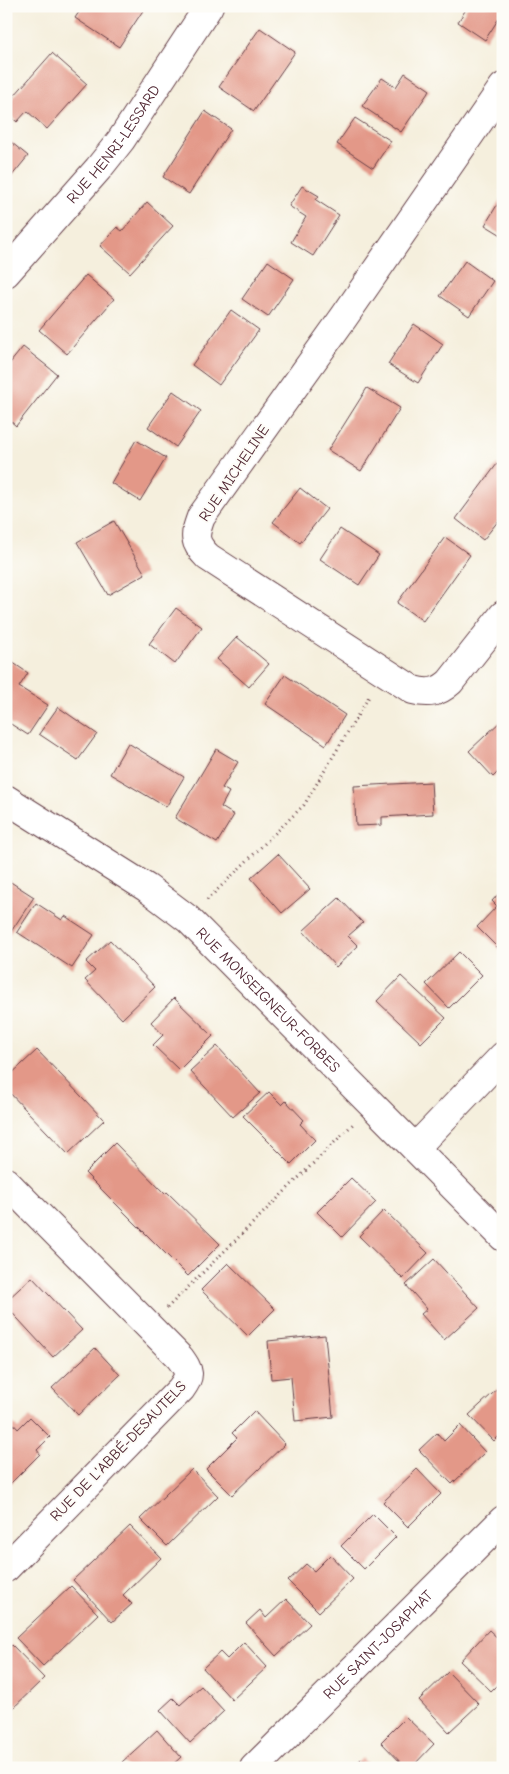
<svg xmlns="http://www.w3.org/2000/svg" width="509" height="1774" viewBox="0 0 509 1774" font-family="'Comic Neue',sans-serif">
<style>
.building{fill:#e39888}
.lines{fill:none;stroke-linecap:round;stroke-linejoin:round}
.minor-casing{stroke:#643e46;stroke-width:30}
.path{stroke:#643e46;stroke-width:3;stroke-dasharray:1 4;stroke-linecap:butt}
.minor{stroke:#fff;stroke-width:28}
.labels{text-anchor:middle;dominant-baseline:central;stroke-width:4;stroke-linejoin:round;paint-order:stroke}
.street-label{font-size:15px;fill:#4a1f2b;stroke:#fdfcf7}
</style>
<rect width="100%" height="100%" fill="#fdfcf7"/>
<filter id="ink" filterUnits="userSpaceOnUse"><feTurbulence type="fractalNoise" baseFrequency=".02" numOctaves="2"/><feDisplacementMap in="SourceGraphic" scale="10" xChannelSelector="R" yChannelSelector="G"/><feConvolveMatrix kernelMatrix="1 2 1 2 8 2 1 2 1" color-interpolation-filters="sRGB"/></filter>
<filter id="wash" filterUnits="userSpaceOnUse"><feTurbulence type="fractalNoise" baseFrequency=".0096" numOctaves="4" result="noise"/><feDisplacementMap in="SourceGraphic" scale="20" xChannelSelector="R" yChannelSelector="G"/><feGaussianBlur stdDeviation="1.12" result="paint"/><feColorMatrix in="noise" values="0 0 0 0 0 0 0 0 0 0 0 0 0 0 0 0 0 1.4 0 .05"/><feComposite in="paint" operator="in"/></filter>
<g filter="url(#wash)">
<rect width="100%" height="100%" fill="#f5efdd"/>
<g id="blocks">
<g class="building">
<path d="M 83,6 L 140,6 L 144,9 L 119,47 L 75,18 Z"/>
<path d="M 468,6 L 503,6 L 503,12 L 485,40 L 458,22 Z"/>
<path d="M 260,28 L 295,52 L 254,111 L 219,87 Z"/>
<path d="M 52,53 L 87,84 L 47,129 L 27,111 L 17,122 L 6,112 L 6,105 Z"/>
<path d="M 405,73 L 430,90 L 401,132 L 362,106 L 382,78 L 396,87 Z"/>
<path d="M 205,111 L 231,129 L 189,194 L 163,177 Z"/>
<path d="M 355,118 L 391,141 L 373,168 L 337,144 Z"/>
<path d="M 6,138 L 28,156 L 6,183 Z"/>
<path d="M 302,186 L 319,196 L 316,200 L 339,215 L 313,256 L 291,242 L 306,217 L 289,206 Z"/>
<path d="M 503,195 L 503,236 L 485,225 Z"/>
<path d="M 147,202 L 173,226 L 130,273 L 100,246 L 117,227 L 122,231 Z"/>
<path d="M 268,261 L 294,279 L 268,317 L 242,299 Z"/>
<path d="M 465,261 L 493,281 L 469,316 L 440,296 Z"/>
<path d="M 86,275 L 114,299 L 67,354 L 39,330 Z"/>
<path d="M 231,310 L 259,330 L 219,385 L 192,365 Z"/>
<path d="M 414,324 L 443,344 L 418,383 L 388,364 Z"/>
<path d="M 23,347 L 57,374 L 16,426 L 6,417 L 6,368 Z"/>
<path d="M 367,388 L 400,408 L 361,471 L 328,450 Z"/>
<path d="M 173,391 L 201,411 L 176,447 L 148,427 Z"/>
<path d="M 136,440 L 166,458 L 140,501 L 111,483 Z"/>
<path d="M 497,464 L 503,469 L 503,515 L 483,540 L 456,519 Z"/>
<path d="M 300,488 L 327,509 L 300,543 L 273,522 Z"/>
<path d="M 114,521 L 145,574 L 108,595 L 77,542 Z"/>
<path d="M 340,529 L 379,555 L 359,585 L 320,559 Z"/>
<path d="M 445,537 L 470,555 L 423,621 L 397,603 Z"/>
<path d="M 176,608 L 202,627 L 175,664 L 149,644 Z"/>
<path d="M 237,637 L 269,664 L 249,687 L 217,659 Z"/>
<path d="M 6,658 L 28,673 L 19,687 L 48,705 L 28,735 L 6,721 Z"/>
<path d="M 285,675 L 345,715 L 326,745 L 265,704 Z"/>
<path d="M 58,707 L 97,734 L 78,760 L 39,734 Z"/>
<path d="M 503,719 L 503,767 L 493,777 L 469,751 Z"/>
<path d="M 128,743 L 184,777 L 166,807 L 110,774 Z"/>
<path d="M 216,749 L 238,762 L 222,788 L 229,792 L 221,807 L 234,815 L 217,843 L 175,818 Z"/>
<path d="M 431,782 L 433,814 L 382,817 L 382,825 L 356,826 L 354,786 Z"/>
<path d="M 278,854 L 310,889 L 282,913 L 251,878 Z"/>
<path d="M 6,879 L 34,897 L 6,939 Z"/>
<path d="M 503,889 L 503,948 L 500,950 L 477,927 L 497,906 L 492,901 Z"/>
<path d="M 339,898 L 363,923 L 348,936 L 358,946 L 336,967 L 303,931 Z"/>
<path d="M 36,903 L 62,920 L 65,916 L 94,935 L 72,968 L 17,932 Z"/>
<path d="M 110,940 L 155,987 L 122,1019 L 85,980 L 95,971 L 86,962 Z"/>
<path d="M 459,952 L 482,975 L 449,1008 L 426,984 Z"/>
<path d="M 401,976 L 446,1018 L 421,1043 L 377,1001 Z"/>
<path d="M 174,998 L 213,1036 L 179,1070 L 153,1045 L 163,1035 L 151,1022 Z"/>
<path d="M 217,1046 L 260,1093 L 233,1117 L 190,1071 Z"/>
<path d="M 37,1050 L 104,1120 L 68,1154 L 6,1089 L 6,1079 Z"/>
<path d="M 269,1092 L 282,1105 L 286,1101 L 304,1120 L 300,1124 L 315,1140 L 291,1164 L 243,1116 Z"/>
<path d="M 115,1143 L 165,1194 L 167,1192 L 220,1244 L 188,1276 L 85,1173 Z"/>
<path d="M 351,1178 L 376,1202 L 342,1237 L 317,1212 Z"/>
<path d="M 384,1210 L 428,1253 L 403,1279 L 359,1236 Z"/>
<path d="M 434,1259 L 479,1308 L 444,1340 L 421,1314 L 427,1309 L 406,1285 Z"/>
<path d="M 228,1263 L 275,1309 L 248,1336 L 201,1290 Z"/>
<path d="M 32,1277 L 82,1330 L 53,1357 L 6,1306 L 6,1301 Z"/>
<path d="M 325,1335 L 333,1417 L 295,1421 L 291,1377 L 271,1379 L 268,1341 Z"/>
<path d="M 95,1348 L 120,1375 L 78,1415 L 52,1388 Z"/>
<path d="M 503,1384 L 503,1432 L 494,1441 L 469,1415 Z"/>
<path d="M 254,1411 L 285,1444 L 232,1495 L 206,1469 L 237,1438 L 232,1433 Z"/>
<path d="M 30,1417 L 50,1437 L 37,1450 L 40,1454 L 6,1488 L 6,1421 L 9,1419 L 18,1429 Z"/>
<path d="M 460,1425 L 485,1452 L 452,1484 L 419,1450 L 437,1433 L 444,1441 Z"/>
<path d="M 192,1469 L 218,1496 L 167,1546 L 140,1519 Z"/>
<path d="M 417,1469 L 441,1494 L 408,1527 L 383,1502 Z"/>
<path d="M 373,1514 L 396,1537 L 364,1569 L 341,1546 Z"/>
<path d="M 130,1526 L 161,1558 L 123,1595 L 132,1604 L 112,1622 L 73,1580 Z"/>
<path d="M 330,1555 L 353,1579 L 319,1612 L 288,1581 L 306,1564 L 314,1571 Z"/>
<path d="M 71,1586 L 98,1614 L 43,1666 L 16,1638 Z"/>
<path d="M 286,1599 L 310,1624 L 276,1656 L 246,1623 L 260,1610 L 266,1618 Z"/>
<path d="M 489,1630 L 503,1643 L 503,1679 L 491,1691 L 460,1661 Z"/>
<path d="M 244,1642 L 267,1667 L 232,1700 L 203,1668 L 220,1652 L 227,1659 Z"/>
<path d="M 12,1645 L 44,1678 L 6,1715 L 6,1650 Z"/>
<path d="M 448,1672 L 479,1704 L 449,1732 L 419,1700 Z"/>
<path d="M 201,1686 L 224,1711 L 190,1743 L 160,1710 L 173,1698 L 180,1705 Z"/>
<path d="M 406,1717 L 434,1744 L 411,1768 L 406,1768 L 381,1742 Z"/>
<path d="M 157,1730 L 181,1757 L 169,1768 L 128,1768 L 122,1762 Z"/>
<path d="M 362,1758 L 371,1768 L 352,1768 Z"/>
</g>
</g>
</g>
<g filter="url(#ink)">
<use href="#blocks" fill-opacity="0" stroke="#643e46" stroke-width="1"/>
<g class="lines">
<g class="minor-casing">
<g id="minor">
<path d="M 503,87 L 344,317 L 201,517 C 194,536 193,542 208,557 L 413,690 C 428,694 438,693 450,682 L 503,615"/>
<path id="s1" d="M 6,273 L 98,169 L 121,140 L 209,6"/>
<path id="s2" d="M 6,799 L 147,888 L 188,919 L 503,1237"/>
<path d="M 415,1148 L 503,1056"/>
<path d="M 6,1182 L 180,1358 C 190,1372 191,1375 181,1389 L 6,1568"/>
<path id="s3" d="M 254,1768 L 503,1520"/>
</g>
</g>
<g class="path">
<path d="M 207,900 L 304,805 L 370,695"/>
<path d="M 167,1308 L 353,1124"/>
</g>
<use href="#minor" class="minor"/>
</g>
</g>
<g class="labels">
<g class="street-label">
<text stroke="none"><textPath href="#s1" startOffset="168">RUE HENRI-LESSARD</textPath></text>
<text transform="translate(234 473) rotate(-56)">RUE MICHELINE</text>
<text stroke="none"><textPath href="#s2" startOffset="332">RUE MONSEIGNEUR-FORBES</textPath></text>
<text transform="translate(118 1451) rotate(-46)">RUE DE L'ABBÉ-DESAUTELS</text>
<text stroke="none"><textPath href="#s3" startOffset="175">RUE SAINT-JOSAPHAT</textPath></text>
</g>
</g>
<rect width="509" height="1774" fill="none" stroke="#fdfcf7" stroke-width="25"/>
</svg>
